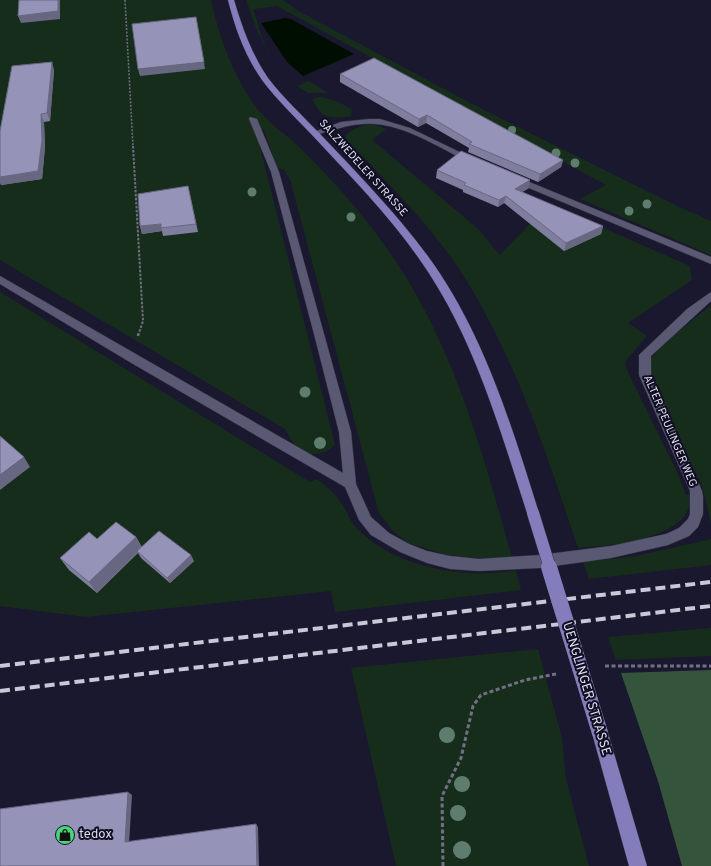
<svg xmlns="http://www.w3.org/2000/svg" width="711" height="866" viewBox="0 0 711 866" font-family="Overpass,sans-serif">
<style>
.green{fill:#162d1c}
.forest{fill:#34543c}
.water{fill:#000e02}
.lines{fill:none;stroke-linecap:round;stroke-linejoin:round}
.minor-casing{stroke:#363345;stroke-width:1}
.major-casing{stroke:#363345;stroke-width:1}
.path-far3{stroke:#717083;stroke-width:1.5;stroke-dasharray:2 1.5;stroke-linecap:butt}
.path-far2{stroke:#717083;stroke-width:2;stroke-dasharray:2.5 1.5;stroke-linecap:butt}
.path-far1{stroke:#717083;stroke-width:2.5;stroke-dasharray:3 2;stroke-linecap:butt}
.path{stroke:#717083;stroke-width:3;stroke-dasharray:4 2.5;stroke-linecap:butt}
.minor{fill:#5a5973;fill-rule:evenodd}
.major{fill:#837dbb;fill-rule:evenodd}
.rail{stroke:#c8c8d8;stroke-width:4;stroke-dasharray:10 5;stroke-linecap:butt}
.major-bridge-far1-casing{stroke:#363345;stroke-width:13;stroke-linecap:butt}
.major-bridge-casing{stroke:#363345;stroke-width:16;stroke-linecap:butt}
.major-bridge-far1{stroke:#837dbb;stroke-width:12}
.major-bridge{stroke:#837dbb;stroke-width:16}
.tree{fill:#5f7d6f}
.wall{fill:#807e9e}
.shaded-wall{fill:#686781}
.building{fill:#9593b8;stroke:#686781}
.labels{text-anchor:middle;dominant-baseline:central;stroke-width:4;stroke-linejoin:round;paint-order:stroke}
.street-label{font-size:11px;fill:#dedeee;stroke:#110e24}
.near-street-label{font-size:13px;fill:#dedeee;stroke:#110e24}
.near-poi-label{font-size:13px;fill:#dedeee;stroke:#110e24;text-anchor:start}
</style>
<rect width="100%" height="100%" fill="#1a182e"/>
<g class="green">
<path d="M 0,0 L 211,0 C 219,37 233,76 256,107 C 268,123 287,135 301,149 C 340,187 375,228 404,274 C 458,361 485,460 512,558 L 474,558 L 444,554 L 408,543 L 393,531 L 379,513 L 290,179 L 284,170 L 277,168 L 264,130 L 260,129 L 257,135 L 335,445 C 323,456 308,458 295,445 C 291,441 288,434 285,429 L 0,260 Z"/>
<path d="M 246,0 L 283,0 L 300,12 L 476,106 L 677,206 L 711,221 L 711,255 L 580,199 L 606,185 L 277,6 L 253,9 L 262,38 L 271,57 L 258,33 Z"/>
<path d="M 309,81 L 328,93 L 308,93 L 297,86 Z"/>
<path d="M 319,97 C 331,98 342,103 352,110 L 351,116 C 343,118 328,119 321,113 C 318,110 315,103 312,99 Z"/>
<path d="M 366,125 L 376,125 L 386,129 L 372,140 L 477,228 L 500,255 L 549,204 L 690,266 L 692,280 L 628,323 L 647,336 L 625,362 L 626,368 L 679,476 L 686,495 L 691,495 C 690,503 689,511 683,518 C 661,541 608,546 578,548 C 546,453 518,364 465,278 C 432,226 387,182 345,138 C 350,129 357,128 366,125 Z"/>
<path d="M 0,292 L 310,482 L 316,479 C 328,486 338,496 345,509 C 348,514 350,521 354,525 C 381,556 426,570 467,573 C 483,574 500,572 516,571 L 521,590 L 335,612 L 331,591 L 86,617 L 0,606 Z"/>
<path d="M 711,305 L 711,523 C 707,509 705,492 699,479 C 690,458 642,381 649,363 C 654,349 698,316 711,305 Z"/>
<path d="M 711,539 L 711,565 L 589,579 L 583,562 L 636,556 Z"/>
<path d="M 711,628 L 711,656 L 616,660 L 608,637 Z"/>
<path d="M 538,649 L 562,738 L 566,779 L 589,866 L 396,866 L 351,668 Z"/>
</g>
<path class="forest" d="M 711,670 L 711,866 L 682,866 L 658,781 L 621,673 Z"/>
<path class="water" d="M 285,18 L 291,19 L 354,54 L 303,76 L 287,62 L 261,23 Z"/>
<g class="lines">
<g class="minor-casing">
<g id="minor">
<path d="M 250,117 L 257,119 L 279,172 L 324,334 L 351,432 L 356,484 L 371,517 L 389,533 L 409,544 L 427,551 L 450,556 L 479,559 L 540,555 L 611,546 L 666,534 L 679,528 L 688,519 L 690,514 L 690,491 L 639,375 L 639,355 L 687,309 L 711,292 L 711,301 L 651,356 L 651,375 L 702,491 L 703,497 L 703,514 L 698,527 L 689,536 L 668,545 L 611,558 L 540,568 L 479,571 L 450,569 L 427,563 L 400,552 L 371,535 L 359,520 L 345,487 L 128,361 L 0,284 L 0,276 L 343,473 L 339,432 L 314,334 L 271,172 L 249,119 Z"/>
<path d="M 369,119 L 380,119 L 410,128 L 476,160 L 475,162 L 469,162 C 437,147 400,121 363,124 C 346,125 331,131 315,135 L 311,133 L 341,122 Z"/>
<path d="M 515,176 L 711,257 L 711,264 L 512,181 L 511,179 Z"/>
</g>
</g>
<g class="major-casing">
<g id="major">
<path d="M 228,0 L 234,0 C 242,27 252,55 268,78 C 284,99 304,117 322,136 C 358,174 395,212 427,255 C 483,331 511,424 539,513 L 538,517 L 533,519 L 528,517 L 527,513 C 499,426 473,335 420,260 C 389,215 350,176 313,136 C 296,118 277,100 262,80 C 245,56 235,28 228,0 Z"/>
<path d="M 600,725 L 606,727 L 608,733 L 647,866 L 629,866 L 592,733 L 594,727 Z"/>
</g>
</g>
<path class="path-far3" d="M 125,0 L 133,147"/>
<path class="path-far2" d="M 133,146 L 143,321 L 139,333"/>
<path class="path-far1" d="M 138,336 L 139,332"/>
<g class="path">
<path d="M 605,666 L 711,666"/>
<path d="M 443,866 L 442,796 L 461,758 L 473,706 L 481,695 L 525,680 L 556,674"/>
</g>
<use href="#minor" class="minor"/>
<use href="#major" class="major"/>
<g class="rail">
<path d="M 0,666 L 711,582"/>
<path d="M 0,691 L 711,606"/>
</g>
<g class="major-bridge-far1-casing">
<path id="major-bridge-far1" d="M 533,513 L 550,568"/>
</g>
<g class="major-bridge-casing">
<path id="major-bridge" d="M 549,567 L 600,733"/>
</g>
<use href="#major-bridge-far1" class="major-bridge-far1"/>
<use href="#major-bridge" class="major-bridge"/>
</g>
<g class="tree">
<circle cx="512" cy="130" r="4"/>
<circle cx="556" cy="153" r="4.5"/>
<circle cx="575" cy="163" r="4.5"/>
<circle cx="252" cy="192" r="4.5"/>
<circle cx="647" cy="204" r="4.5"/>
<circle cx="629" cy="211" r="4.5"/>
<circle cx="351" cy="217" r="4.5"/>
<circle cx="305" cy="392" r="5.5"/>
<circle cx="320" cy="443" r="6"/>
<circle cx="447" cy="735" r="8"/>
<circle cx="462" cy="784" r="8"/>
<circle cx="458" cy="813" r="8"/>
<circle cx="462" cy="850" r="9"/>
</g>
<g class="wall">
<path d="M 54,70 L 50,121 L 44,122 L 45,147 L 42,179 L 1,185 L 0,182 L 0,131 Z"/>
<path d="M 340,74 L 563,160 L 561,167 L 538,182 L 468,152 L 469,148 L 426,123 L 418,127 L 340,82 Z"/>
<path d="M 437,170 L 529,188 L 522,192 L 603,226 L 601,234 L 564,251 L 504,203 L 498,207 L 463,192 L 463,190 L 436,178 Z"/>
<path d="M 188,186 L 198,232 L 163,236 L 162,231 L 142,234 L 140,226 Z"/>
<path d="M 136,537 L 142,547 L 194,561 L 170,583 L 141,558 L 138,553 L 97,593 L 69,570 L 60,558 L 97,539 Z"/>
</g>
<g class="shaded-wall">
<path d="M 58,0 L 60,0 L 60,19 L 21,23 L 18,16 Z"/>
<path d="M 52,62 L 54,70 L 50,121 L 47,113 Z"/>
<path d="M 204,62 L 205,69 L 140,76 L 138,69 Z"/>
<path d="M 41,114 L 44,122 L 45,147 L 42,179 L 1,185 L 0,182 L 0,177 Z"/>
<path d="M 427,115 L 426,123 L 418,127 L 419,119 Z"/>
<path d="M 563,160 L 561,167 L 538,182 L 540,174 Z"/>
<path d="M 530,180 L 529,188 L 514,197 L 515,189 Z"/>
<path d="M 506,196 L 504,203 L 498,207 L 499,200 Z"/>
<path d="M 161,224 L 161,228 L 162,231 L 142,234 L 140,226 Z"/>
<path d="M 603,226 L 601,234 L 564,251 L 566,243 Z"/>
<path d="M 24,457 L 30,467 L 0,490 L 0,475 Z"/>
<path d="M 136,537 L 142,548 L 97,593 L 89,582 Z"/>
<path d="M 191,555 L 194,561 L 170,583 L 167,578 Z"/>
<path d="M 128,792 L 132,795 L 129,844 L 125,842 Z"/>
<path d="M 256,824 L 258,827 L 259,866 L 257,866 Z"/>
</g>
<g class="building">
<path d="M 19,0 L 58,0 L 58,11 L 18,16 Z"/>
<path d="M 196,17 L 204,62 L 138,69 L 132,24 Z"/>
<path d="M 374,58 L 563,160 L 540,174 L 469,144 L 472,142 L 427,115 L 419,119 L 340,74 Z"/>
<path d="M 52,62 L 47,113 L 41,114 L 42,140 L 38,171 L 0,177 L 0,131 L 12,66 Z"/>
<path d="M 461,151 L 530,180 L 515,189 L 603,226 L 566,243 L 506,196 L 499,200 L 464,185 L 466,183 L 437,170 Z"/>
<path d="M 188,186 L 196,224 L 161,228 L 161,224 L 140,226 L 138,194 Z"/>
<path d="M 0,436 L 24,457 L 0,475 Z"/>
<path d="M 116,522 L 136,537 L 89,582 L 60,558 L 89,532 L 97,539 Z"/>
<path d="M 159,531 L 191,555 L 167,578 L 137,551 Z"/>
<path d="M 128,792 L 125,842 L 256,824 L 257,866 L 0,866 L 0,809 Z"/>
</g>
<defs>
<g id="shop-disc" transform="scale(1)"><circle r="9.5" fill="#47d779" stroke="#110e24"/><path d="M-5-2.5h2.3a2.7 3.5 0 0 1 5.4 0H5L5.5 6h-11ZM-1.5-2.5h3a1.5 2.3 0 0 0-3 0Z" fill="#111"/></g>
</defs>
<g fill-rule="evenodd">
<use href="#shop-disc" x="65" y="835"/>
</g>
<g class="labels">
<g class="street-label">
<text transform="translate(363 168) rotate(48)">SALZWEDELER STRASSE</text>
<text transform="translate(670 431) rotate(67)">ALTER PEULINGER WEG</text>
</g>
<g class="near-street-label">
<text transform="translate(586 689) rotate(73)">UENGLINGER STRASSE</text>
</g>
<g class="near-poi-label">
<text x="79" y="835">tedox</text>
</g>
</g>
</svg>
